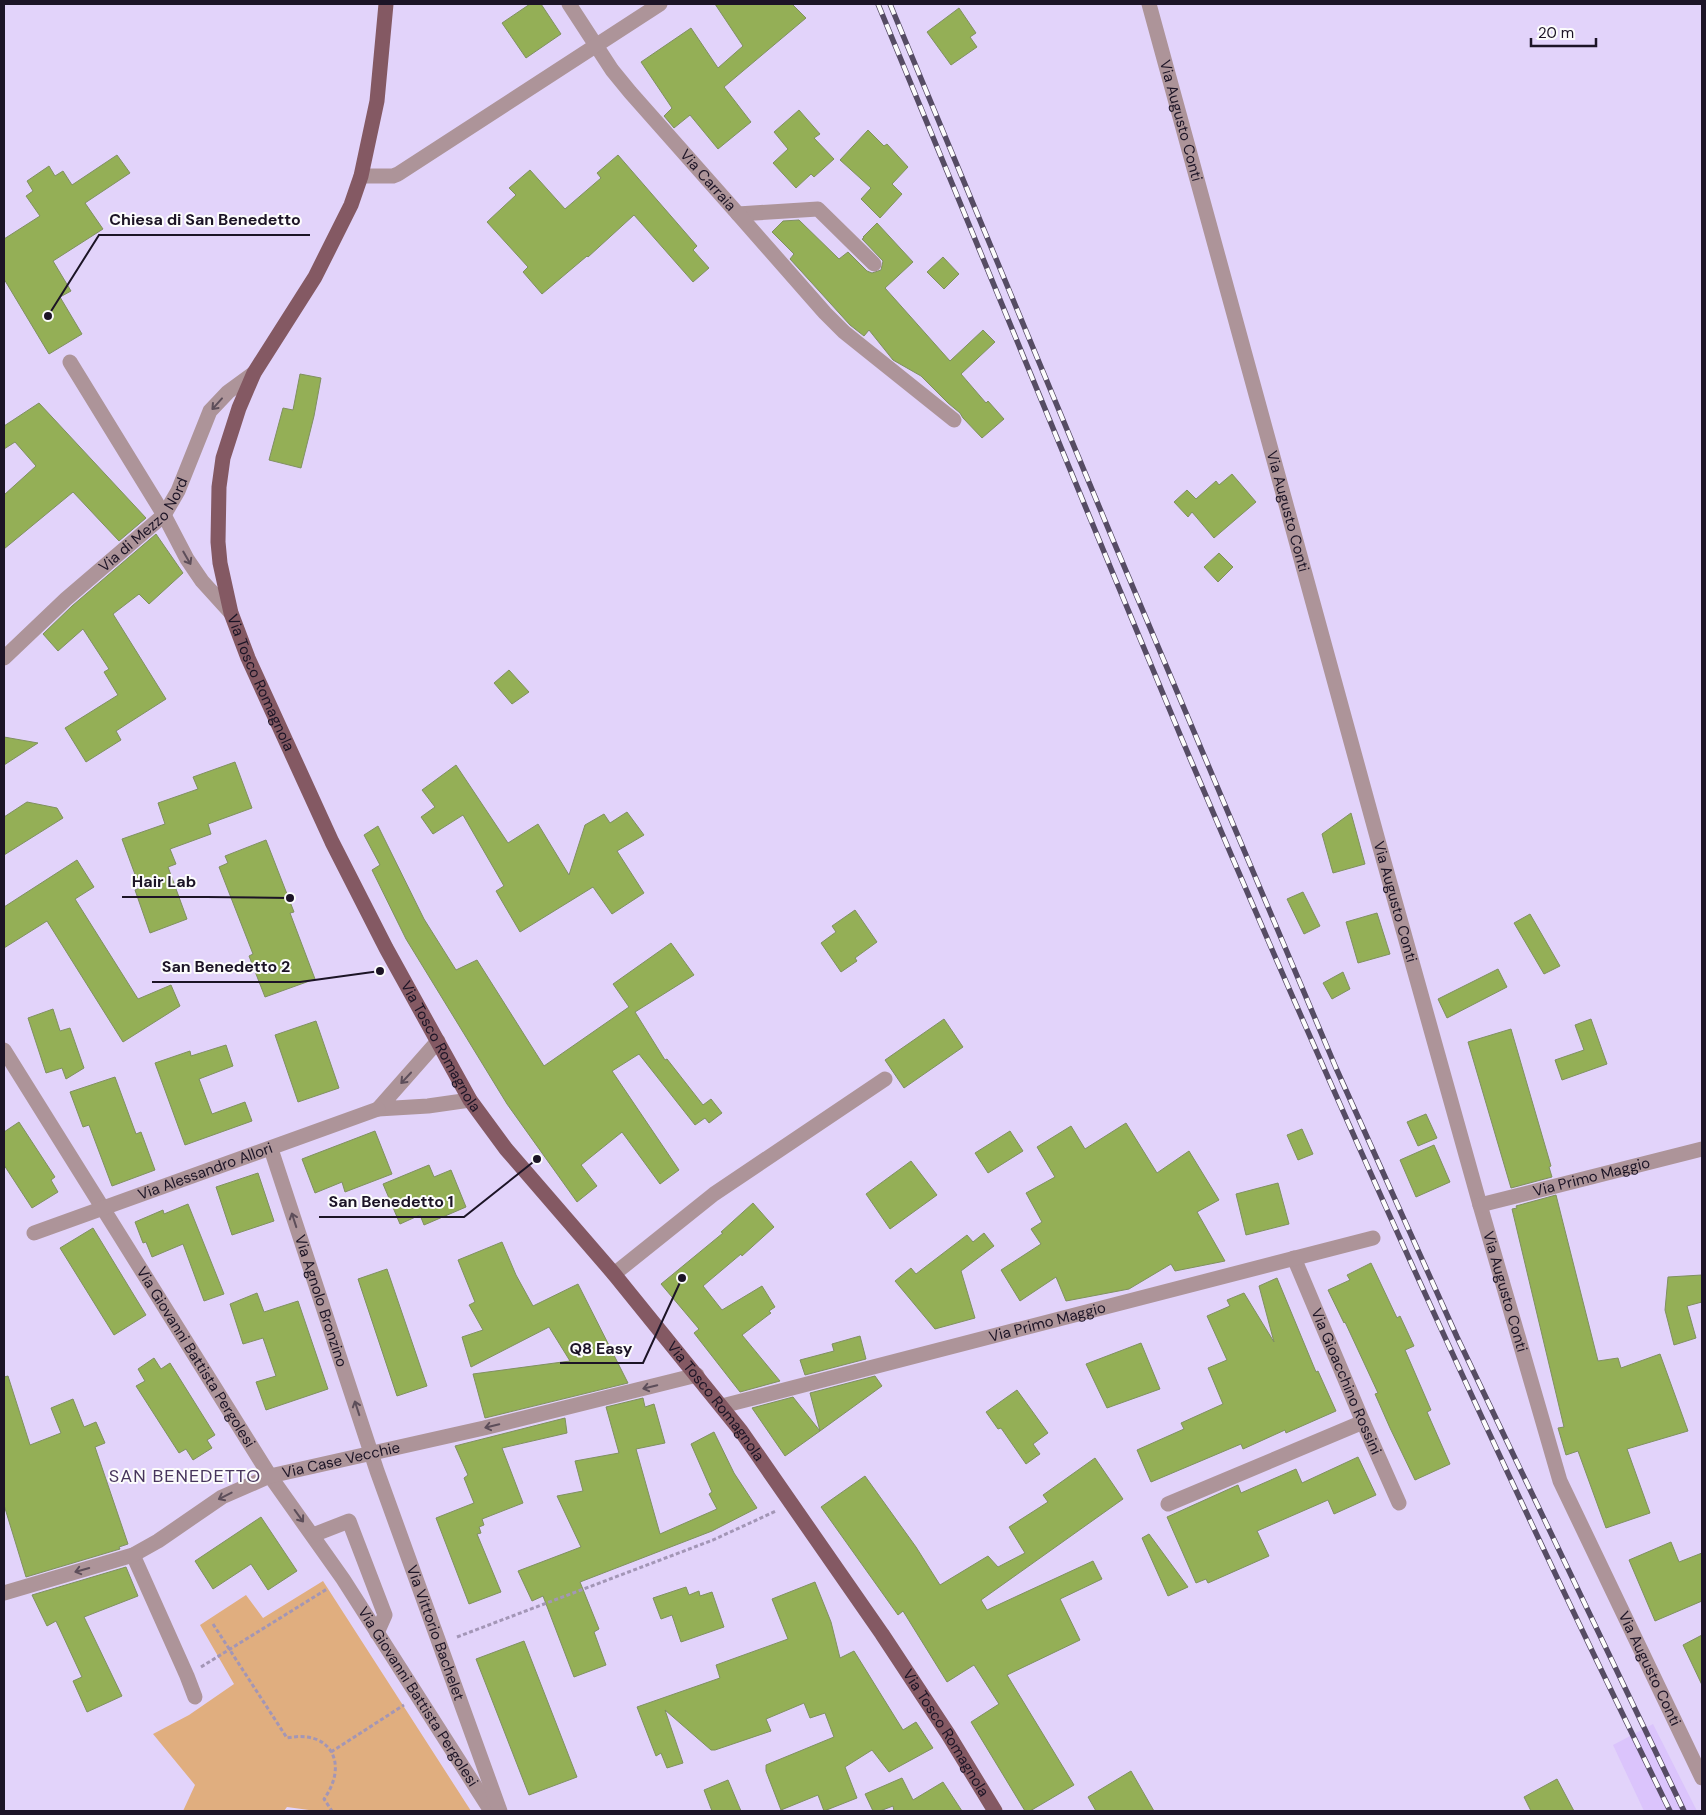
<svg xmlns="http://www.w3.org/2000/svg" width="1706" height="1815" viewBox="0 0 1706 1815" font-family="'DM Sans',sans-serif">
<style>
.built{fill:#dbc4fc}
.green{fill:#e0ae7f}
.building{fill:#94af56;stroke:#809060}
.lines{fill:none;stroke-linecap:round;stroke-linejoin:round}
.path{stroke:#a396b6;stroke-width:3;stroke-dasharray:4 2.5;stroke-linecap:butt}
.minor{stroke:#ad9499;stroke-width:15}
.major{stroke:#845963;stroke-width:15}
.rail-casing{stroke:#564c64;stroke-width:5.5}
.rail{stroke:#fcfcfc;stroke-width:4;stroke-dasharray:11;stroke-linecap:butt}
.oneway{stroke:#5d4e5a}
.labels{text-anchor:middle;dominant-baseline:central;stroke-width:4;stroke-linejoin:round;paint-order:stroke}
.street-label{font-size:15px;fill:#1c1426;stroke:#fcfcfc}
.quarter-label{font-size:18px;letter-spacing:1px;fill:#47355d;stroke:#fcfcfc}
.leader{fill:none;stroke:#1c1426;stroke-width:2}
.callout-dot{fill:#1c1426;stroke:#fcfcfc;stroke-width:2}
.callout-label{font-size:16px;text-anchor:middle;font-weight:bold;fill:#1c1426;stroke:#fcfcfc;stroke-width:4;stroke-linejoin:round;paint-order:stroke}
</style>
<rect width="100%" height="100%" fill="#e2d3fa"/>
<path class="built" d="M 1653,1724 L 1697,1811 L 1644,1811 L 1613,1745 Z"/>
<path class="green" d="M 323,1581 L 471,1811 L 310,1811 L 309,1810 L 287,1807 L 284,1811 L 183,1811 L 195,1785 L 153,1734 L 189,1715 L 234,1684 L 200,1625 L 246,1595 L 263,1618 Z"/>
<g class="building">
<path d="M 530,4 L 541,4 L 561,34 L 526,58 L 502,23 Z"/>
<path d="M 715,4 L 792,4 L 806,18 L 724,87 L 751,122 L 718,149 L 690,115 L 674,128 L 664,116 L 672,108 L 641,62 L 691,28 L 718,68 L 743,46 Z"/>
<path d="M 959,8 L 976,33 L 970,37 L 977,47 L 951,65 L 927,32 Z"/>
<path d="M 799,110 L 820,134 L 814,138 L 834,159 L 814,177 L 811,174 L 796,188 L 773,163 L 788,149 L 774,132 Z"/>
<path d="M 868,130 L 884,146 L 887,144 L 908,167 L 892,184 L 902,194 L 880,218 L 861,199 L 871,188 L 840,160 Z"/>
<path d="M 117,155 L 130,173 L 85,203 L 103,229 L 53,261 L 71,291 L 60,297 L 82,334 L 49,354 L 4,279 L 4,239 L 40,216 L 26,196 L 33,191 L 27,181 L 49,166 L 55,176 L 63,171 L 72,185 Z"/>
<path d="M 618,155 L 697,246 L 693,250 L 709,268 L 693,282 L 634,215 L 588,257 L 587,256 L 542,294 L 523,272 L 528,267 L 487,222 L 516,195 L 509,188 L 530,170 L 565,209 L 601,178 L 597,173 Z"/>
<path d="M 799,220 L 839,259 L 848,252 L 867,271 L 872,273 L 881,270 L 883,261 L 862,239 L 864,238 L 863,237 L 877,223 L 913,262 L 885,288 L 950,361 L 983,330 L 995,342 L 961,374 L 986,403 L 988,401 L 1004,419 L 982,438 L 963,418 L 960,413 L 948,403 L 921,376 L 893,360 L 869,330 L 864,336 L 850,325 L 790,259 L 794,254 L 772,232 L 783,221 Z"/>
<path d="M 943,257 L 959,274 L 944,289 L 927,272 Z"/>
<path d="M 300,374 L 321,378 L 314,416 L 301,468 L 269,460 L 283,408 L 293,410 Z"/>
<path d="M 39,403 L 146,518 L 119,541 L 73,492 L 4,549 L 4,495 L 36,466 L 15,442 L 4,449 L 4,426 Z"/>
<path d="M 1232,474 L 1256,502 L 1214,538 L 1192,512 L 1188,517 L 1174,502 L 1187,490 L 1196,499 L 1216,481 L 1219,485 Z"/>
<path d="M 156,534 L 183,573 L 149,604 L 139,594 L 113,614 L 166,699 L 116,731 L 121,740 L 86,762 L 65,728 L 118,695 L 104,672 L 109,669 L 83,629 L 58,651 L 43,634 L 72,606 Z"/>
<path d="M 1219,553 L 1233,567 L 1218,582 L 1204,567 Z"/>
<path d="M 509,670 L 529,692 L 512,704 L 494,683 Z"/>
<path d="M 4,737 L 38,743 L 4,765 Z"/>
<path d="M 235,762 L 252,808 L 208,824 L 211,834 L 170,849 L 176,864 L 168,867 L 187,919 L 150,933 L 135,890 L 140,888 L 122,839 L 165,824 L 158,803 L 198,789 L 193,777 Z"/>
<path d="M 456,765 L 508,843 L 538,824 L 569,875 L 585,825 L 604,814 L 610,823 L 627,812 L 644,835 L 617,851 L 644,893 L 612,914 L 593,887 L 520,932 L 496,891 L 504,886 L 463,815 L 433,834 L 421,817 L 435,807 L 422,790 Z"/>
<path d="M 27,802 L 57,808 L 63,818 L 4,855 L 4,817 Z"/>
<path d="M 1351,813 L 1365,864 L 1333,873 L 1322,834 Z"/>
<path d="M 378,826 L 424,919 L 456,970 L 477,960 L 544,1066 L 629,1007 L 613,984 L 671,943 L 694,975 L 635,1012 L 665,1060 L 667,1059 L 703,1105 L 711,1099 L 722,1113 L 709,1123 L 705,1118 L 695,1125 L 639,1054 L 612,1071 L 679,1170 L 660,1184 L 622,1132 L 581,1165 L 597,1186 L 577,1202 L 507,1104 L 406,939 L 372,870 L 380,865 L 364,835 Z"/>
<path d="M 266,840 L 294,912 L 290,913 L 315,979 L 265,997 L 249,956 L 253,954 L 219,867 L 228,863 L 225,856 Z"/>
<path d="M 77,860 L 94,887 L 75,899 L 138,999 L 171,985 L 180,1006 L 123,1042 L 47,921 L 4,948 L 4,907 Z"/>
<path d="M 1303,892 L 1320,926 L 1304,934 L 1287,899 Z"/>
<path d="M 855,910 L 877,942 L 855,958 L 857,961 L 841,972 L 821,943 L 836,932 L 832,926 Z"/>
<path d="M 1377,913 L 1390,954 L 1358,963 L 1346,922 Z"/>
<path d="M 1530,914 L 1560,966 L 1544,974 L 1514,923 Z"/>
<path d="M 1498,969 L 1507,987 L 1447,1018 L 1438,999 Z"/>
<path d="M 1343,972 L 1350,989 L 1332,999 L 1323,983 Z"/>
<path d="M 53,1009 L 60,1031 L 70,1028 L 84,1068 L 66,1079 L 62,1068 L 46,1073 L 28,1018 Z"/>
<path d="M 944,1019 L 963,1047 L 904,1088 L 885,1060 Z"/>
<path d="M 1591,1019 L 1607,1064 L 1562,1080 L 1555,1060 L 1584,1050 L 1575,1025 Z"/>
<path d="M 316,1021 L 339,1088 L 298,1102 L 275,1035 Z"/>
<path d="M 1511,1029 L 1551,1166 L 1549,1167 L 1552,1177 L 1511,1188 L 1468,1042 Z"/>
<path d="M 226,1045 L 233,1066 L 199,1079 L 212,1114 L 245,1102 L 252,1121 L 185,1145 L 155,1063 L 190,1051 L 191,1056 Z"/>
<path d="M 115,1077 L 136,1134 L 141,1132 L 155,1170 L 112,1186 L 89,1125 L 83,1127 L 70,1092 Z"/>
<path d="M 1426,1114 L 1437,1138 L 1418,1146 L 1407,1122 Z"/>
<path d="M 19,1122 L 55,1177 L 51,1180 L 58,1192 L 32,1208 L 4,1165 L 4,1132 Z"/>
<path d="M 1126,1123 L 1157,1173 L 1189,1151 L 1219,1200 L 1197,1212 L 1225,1261 L 1175,1271 L 1171,1264 L 1129,1289 L 1066,1301 L 1056,1277 L 1020,1301 L 1001,1270 L 1041,1244 L 1031,1229 L 1042,1222 L 1026,1193 L 1055,1177 L 1037,1147 L 1071,1126 L 1085,1149 Z"/>
<path d="M 1302,1129 L 1313,1154 L 1298,1160 L 1287,1135 Z"/>
<path d="M 375,1131 L 392,1174 L 345,1192 L 342,1182 L 315,1193 L 302,1159 Z"/>
<path d="M 1010,1131 L 1023,1151 L 988,1173 L 975,1153 Z"/>
<path d="M 1434,1145 L 1450,1182 L 1416,1197 L 1400,1160 Z"/>
<path d="M 911,1161 L 937,1195 L 890,1229 L 866,1194 Z"/>
<path d="M 429,1165 L 434,1177 L 451,1170 L 466,1207 L 424,1225 L 420,1215 L 400,1224 L 383,1184 Z"/>
<path d="M 258,1173 L 274,1221 L 232,1235 L 216,1187 Z"/>
<path d="M 1278,1183 L 1289,1224 L 1246,1235 L 1236,1194 Z"/>
<path d="M 1556,1195 L 1598,1361 L 1618,1358 L 1621,1368 L 1660,1354 L 1688,1431 L 1627,1449 L 1650,1513 L 1606,1528 L 1578,1451 L 1566,1455 L 1558,1428 L 1564,1427 L 1512,1209 L 1517,1208 L 1516,1206 Z"/>
<path d="M 753,1203 L 774,1227 L 742,1256 L 741,1254 L 703,1286 L 722,1310 L 762,1286 L 775,1307 L 769,1311 L 771,1313 L 742,1335 L 780,1381 L 740,1392 L 694,1333 L 699,1329 L 661,1284 L 723,1233 L 721,1232 Z"/>
<path d="M 188,1204 L 224,1294 L 204,1301 L 183,1244 L 152,1257 L 146,1242 L 143,1243 L 135,1222 L 163,1210 L 164,1214 Z"/>
<path d="M 93,1228 L 146,1315 L 114,1335 L 60,1248 Z"/>
<path d="M 984,1233 L 994,1246 L 961,1271 L 975,1318 L 935,1329 L 895,1281 L 911,1268 L 916,1274 L 967,1235 L 973,1242 Z"/>
<path d="M 502,1242 L 516,1275 L 533,1306 L 578,1284 L 628,1383 L 485,1418 L 473,1374 L 570,1361 L 549,1327 L 471,1367 L 462,1337 L 483,1330 L 469,1305 L 475,1302 L 458,1260 Z"/>
<path d="M 1371,1263 L 1397,1318 L 1400,1316 L 1414,1346 L 1405,1350 L 1431,1410 L 1427,1412 L 1450,1464 L 1415,1480 L 1390,1428 L 1375,1394 L 1378,1393 L 1345,1322 L 1344,1323 L 1328,1290 L 1350,1280 L 1347,1275 Z"/>
<path d="M 387,1269 L 427,1386 L 397,1396 L 358,1279 Z"/>
<path d="M 1702,1275 L 1702,1302 L 1687,1306 L 1696,1338 L 1674,1345 L 1665,1310 L 1668,1277 Z"/>
<path d="M 1277,1278 L 1316,1372 L 1318,1371 L 1336,1411 L 1286,1433 L 1285,1430 L 1243,1449 L 1241,1444 L 1151,1482 L 1137,1450 L 1184,1429 L 1181,1423 L 1223,1404 L 1208,1368 L 1227,1360 L 1207,1316 L 1230,1306 L 1227,1300 L 1244,1293 L 1274,1342 L 1259,1286 Z"/>
<path d="M 257,1293 L 264,1312 L 298,1301 L 328,1389 L 266,1410 L 256,1382 L 276,1376 L 263,1338 L 243,1344 L 230,1304 Z"/>
<path d="M 860,1336 L 866,1359 L 805,1375 L 800,1360 L 834,1351 L 832,1344 Z"/>
<path d="M 1141,1343 L 1160,1389 L 1107,1408 L 1086,1364 Z"/>
<path d="M 154,1358 L 161,1369 L 170,1363 L 215,1435 L 207,1440 L 212,1448 L 193,1460 L 186,1449 L 179,1453 L 136,1386 L 145,1381 L 138,1369 Z"/>
<path d="M 8,1376 L 30,1445 L 61,1433 L 51,1408 L 73,1399 L 84,1427 L 96,1422 L 105,1443 L 95,1447 L 128,1544 L 119,1547 L 120,1549 L 26,1577 L 4,1505 L 4,1377 Z"/>
<path d="M 875,1376 L 882,1386 L 820,1431 L 810,1393 Z"/>
<path d="M 1017,1390 L 1048,1433 L 1033,1444 L 1040,1454 L 1026,1464 L 1001,1428 L 998,1429 L 986,1412 Z"/>
<path d="M 793,1397 L 820,1431 L 785,1456 L 752,1408 Z"/>
<path d="M 643,1398 L 645,1407 L 654,1404 L 665,1443 L 636,1449 L 660,1534 L 717,1509 L 709,1494 L 712,1492 L 691,1444 L 714,1432 L 734,1473 L 757,1508 L 712,1531 L 580,1582 L 599,1629 L 594,1632 L 606,1665 L 574,1677 L 543,1596 L 532,1601 L 518,1571 L 581,1547 L 557,1496 L 583,1491 L 575,1461 L 619,1453 L 606,1407 Z"/>
<path d="M 565,1418 L 567,1433 L 502,1448 L 523,1503 L 482,1519 L 484,1525 L 479,1527 L 481,1533 L 477,1534 L 501,1592 L 469,1604 L 436,1518 L 474,1503 L 464,1478 L 468,1475 L 455,1446 Z"/>
<path d="M 1358,1457 L 1376,1495 L 1334,1514 L 1328,1500 L 1257,1531 L 1269,1556 L 1208,1583 L 1206,1579 L 1196,1583 L 1167,1517 L 1238,1485 L 1241,1493 L 1296,1469 L 1302,1483 Z"/>
<path d="M 1095,1458 L 1123,1499 L 981,1600 L 987,1610 L 1093,1561 L 1102,1579 L 1060,1599 L 1080,1640 L 1007,1675 L 1074,1785 L 1030,1811 L 1025,1811 L 971,1722 L 999,1704 L 974,1665 L 947,1682 L 903,1611 L 898,1615 L 821,1507 L 865,1476 L 916,1547 L 940,1585 L 988,1556 L 998,1567 L 1025,1553 L 1009,1527 L 1048,1502 L 1043,1495 Z"/>
<path d="M 261,1517 L 297,1571 L 268,1590 L 251,1564 L 213,1589 L 195,1561 Z"/>
<path d="M 1149,1534 L 1188,1587 L 1168,1596 L 1142,1538 Z"/>
<path d="M 1671,1542 L 1679,1562 L 1702,1553 L 1702,1601 L 1655,1621 L 1629,1560 Z"/>
<path d="M 126,1567 L 138,1596 L 84,1617 L 122,1696 L 87,1712 L 73,1681 L 82,1677 L 56,1621 L 47,1626 L 32,1595 Z"/>
<path d="M 815,1582 L 831,1622 L 840,1658 L 854,1651 L 903,1730 L 916,1722 L 933,1748 L 889,1772 L 872,1750 L 845,1767 L 857,1798 L 824,1811 L 818,1795 L 781,1810 L 766,1771 L 766,1765 L 834,1737 L 825,1713 L 810,1718 L 804,1703 L 766,1719 L 771,1731 L 715,1750 L 711,1750 L 665,1710 L 683,1763 L 667,1768 L 661,1753 L 656,1756 L 637,1707 L 720,1678 L 716,1665 L 788,1639 L 772,1599 Z"/>
<path d="M 686,1587 L 689,1595 L 699,1591 L 700,1596 L 712,1592 L 724,1627 L 681,1642 L 672,1615 L 661,1619 L 653,1598 Z"/>
<path d="M 1702,1635 L 1702,1685 L 1683,1645 Z"/>
<path d="M 524,1641 L 577,1777 L 529,1795 L 476,1659 Z"/>
<path d="M 1131,1771 L 1154,1811 L 1096,1811 L 1088,1797 Z"/>
<path d="M 902,1778 L 913,1800 L 943,1782 L 962,1811 L 894,1811 L 893,1806 L 880,1811 L 873,1811 L 865,1794 Z"/>
<path d="M 1557,1779 L 1574,1811 L 1531,1811 L 1524,1797 Z"/>
<path d="M 728,1780 L 741,1811 L 712,1811 L 704,1790 Z"/>
</g>
<g class="lines">
<g class="path">
<path d="M 213,1624 L 287,1738 C 331,1729 349,1764 324,1799 L 332,1811"/>
<path d="M 457,1637 L 713,1540 L 776,1511"/>
<path d="M 201,1667 L 327,1589"/>
<path d="M 331,1752 L 404,1705"/>
</g>
<g class="minor">
<path id="s1" d="M 569,4 L 612,70 L 630,92 L 738,214 L 818,209 L 874,264"/>
<path id="s2" d="M 1149,4 L 1379,844 L 1480,1205 L 1560,1481 L 1702,1778"/>
<path d="M 361,176 L 393,176 L 398,174 L 660,4"/>
<path d="M 738,214 L 825,313 L 844,332 L 954,420"/>
<path d="M 70,362 L 164,515 L 187,559 L 202,581 L 231,613"/>
<path id="s3" d="M 4,658 L 66,599 L 164,515 L 178,491 L 210,411 L 228,392 L 254,373"/>
<path d="M 438,1041 L 378,1109 L 428,1106 L 470,1100"/>
<path id="s4" d="M 4,1050 L 270,1476 L 343,1579 L 491,1811"/>
<path id="s5" d="M 271,1149 L 377,1471 L 500,1811"/>
<path id="s6" d="M 1480,1205 L 1702,1149"/>
<path id="s7" d="M 34,1233 L 378,1109"/>
<path id="s8" d="M 1294,1258 L 1363,1422 L 1399,1503"/>
<path d="M 614,1274 L 714,1194 L 885,1079"/>
<path id="s9" d="M 722,1406 L 1373,1238"/>
<path d="M 1168,1504 L 1363,1422"/>
<path d="M 313,1535 L 349,1521 L 385,1615 L 377,1633"/>
<path d="M 133,1555 L 187,1676 L 195,1697"/>
<path id="s10" d="M 4,1593 L 133,1555 L 158,1541 L 222,1497 L 270,1476 L 484,1428 L 697,1375"/>
</g>
<path class="major" id="s11" d="M 386,4 L 377,101 L 361,176 L 351,205 L 315,277 L 254,373 L 239,408 L 223,458 L 219,487 L 218,542 L 220,563 L 231,613 L 248,658 L 332,842 L 386,948 L 470,1100 L 506,1149 L 614,1274 L 741,1431 L 882,1634 L 948,1734 L 995,1811"/>
<g class="rail-casing">
<g id="rail">
<path d="M 878,4 C 979,248 1079,493 1181,737 C 1334,1099 1496,1458 1670,1811"/>
<path d="M 890,4 L 1113,540 L 1336,1068 L 1457,1337 L 1684,1811"/>
</g>
</g>
<use href="#rail" class="rail"/>
</g>
<defs><path id="oneway-shaft" d="M-6 0H5M1.5-3L5.5 0L1.5 3" fill="none" stroke-width="1.6" stroke-linecap="round" stroke-linejoin="round" transform="scale(1.25)"/></defs>
<g class="oneway">
<use href="#oneway-shaft" transform="translate(217 404) rotate(132)"/>
<use href="#oneway-shaft" transform="translate(187 558) rotate(60)"/>
<use href="#oneway-shaft" transform="translate(406 1078) rotate(133)"/>
<use href="#oneway-shaft" transform="translate(294 1220) rotate(-108)"/>
<use href="#oneway-shaft" transform="translate(650 1387) rotate(166)"/>
<use href="#oneway-shaft" transform="translate(357 1408) rotate(-108)"/>
<use href="#oneway-shaft" transform="translate(492 1426) rotate(166)"/>
<use href="#oneway-shaft" transform="translate(225 1496) rotate(153)"/>
<use href="#oneway-shaft" transform="translate(299 1516) rotate(54)"/>
<use href="#oneway-shaft" transform="translate(82 1570) rotate(164)"/>
</g>
<g class="labels">
<g class="street-label">
<text stroke="none"><textPath href="#s2" startOffset="121">Via Augusto Conti</textPath></text>
<text stroke="none"><textPath href="#s1" startOffset="225">Via Carraia</textPath></text>
<text stroke="none"><textPath href="#s2" startOffset="526">Via Augusto Conti</textPath></text>
<text stroke="none"><textPath href="#s3" startOffset="194">Via di Mezzo Nord</textPath></text>
<text stroke="none"><textPath href="#s11" startOffset="722">Via Tosco Romagnola</textPath></text>
<text stroke="none"><textPath href="#s2" startOffset="931">Via Augusto Conti</textPath></text>
<text stroke="none"><textPath href="#s11" startOffset="1128">Via Tosco Romagnola</textPath></text>
<text stroke="none"><textPath href="#s7" startOffset="182">Via Alessandro Allori</textPath></text>
<text stroke="none"><textPath href="#s6" startOffset="115">Via Primo Maggio</textPath></text>
<text stroke="none"><textPath href="#s2" startOffset="1336">Via Augusto Conti</textPath></text>
<text stroke="none"><textPath href="#s5" startOffset="160">Via Agnolo Bronzino</textPath></text>
<text stroke="none"><textPath href="#s9" startOffset="336">Via Primo Maggio</textPath></text>
<text stroke="none"><textPath href="#s4" startOffset="362">Via Giovanni Battista Pergolesi</textPath></text>
<text stroke="none"><textPath href="#s8" startOffset="134">Via Gioacchino Rossini</textPath></text>
<text stroke="none"><textPath href="#s11" startOffset="1578">Via Tosco Romagnola</textPath></text>
<text stroke="none"><textPath href="#s10" startOffset="366">Via Case Vecchie</textPath></text>
<text stroke="none"><textPath href="#s5" startOffset="511">Via Vittorio Bachelet</textPath></text>
<text stroke="none"><textPath href="#s2" startOffset="1741">Via Augusto Conti</textPath></text>
<text stroke="none"><textPath href="#s4" startOffset="768">Via Giovanni Battista Pergolesi</textPath></text>
<text stroke="none"><textPath href="#s11" startOffset="1982">Via Tosco Romagnola</textPath></text>
</g>
<g class="quarter-label">
<text x="185" y="1476">SAN BENEDETTO</text>
</g>
</g>
<path class="leader" d="M48 316L99 235H310M290 898L206 897H122M380 971L300 982H152M537 1159L464 1217H319M682 1278L643 1363H560"/>
<g class="callout-dot">
<circle cx="48" cy="316" r="5"/>
<circle cx="290" cy="898" r="5"/>
<circle cx="380" cy="971" r="5"/>
<circle cx="537" cy="1159" r="5"/>
<circle cx="682" cy="1278" r="5"/>
</g>
<g class="callout-label">
<text x="205" y="225">Chiesa di San Benedetto</text>
<text x="164" y="887">Hair Lab</text>
<text x="226" y="972">San Benedetto 2</text>
<text x="391" y="1207">San Benedetto 1</text>
<text x="601" y="1354">Q8 Easy</text>
</g>
<rect width="1706" height="1815" fill="none" stroke="#1c1426" stroke-width="10"/>
<path d="M1531 38v8h65v-8" fill="none" stroke="#1c1426" stroke-width="2.5"/>
<text x="1538" y="38" font-size="15" fill="#1c1426" stroke="#fcfcfc" stroke-width="4" paint-order="stroke">20 m</text>
</svg>
